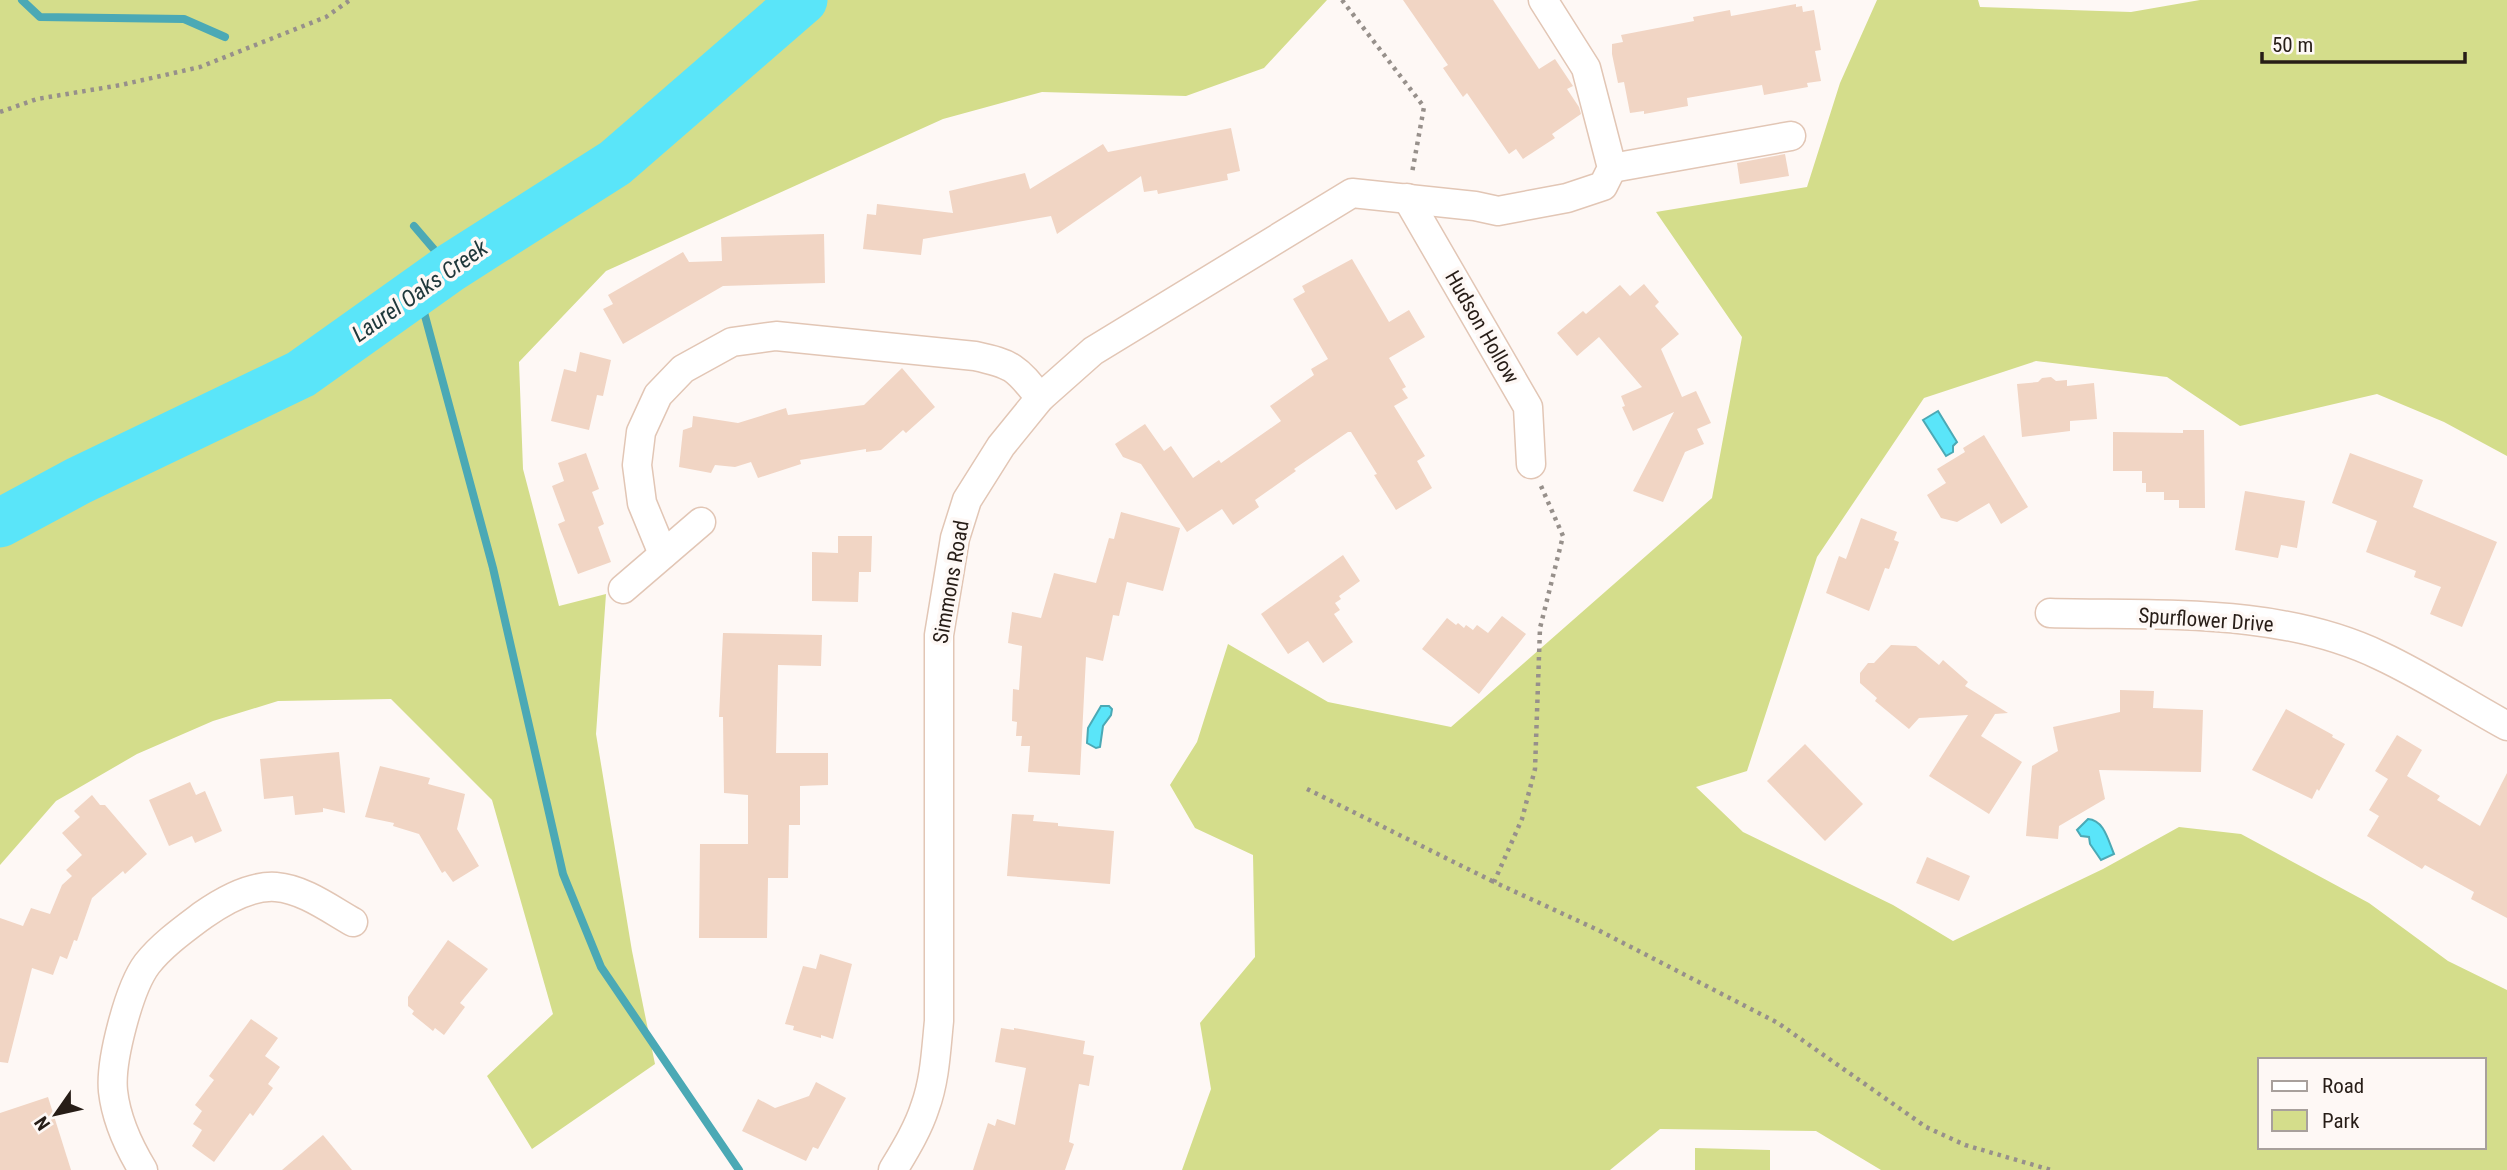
<svg xmlns="http://www.w3.org/2000/svg" width="2507" height="1170" viewBox="0 0 2507 1170" font-family="'Roboto Condensed',sans-serif">
<style>
.green{fill:#d4dd8b;fill-rule:evenodd}
.water{fill:#5ae5f9;stroke:#4ba9b5;stroke-width:2}
.lines{fill:none;stroke-linecap:round;stroke-linejoin:round}
.stream{stroke:#4ba9b5;stroke-width:8}
.river{stroke:#5ae5f9;stroke-width:49}
.building{fill:#f1d5c4}
.minor-casing{stroke:#e2c6b5;stroke-width:31}
.path{stroke:#97908b;stroke-width:4.5;stroke-dasharray:3.5 5;stroke-linecap:butt}
.minor{stroke:#fff;stroke-width:28}
.labels{text-anchor:middle;dominant-baseline:central;stroke-width:7;stroke-linejoin:round;paint-order:stroke}
.street-label{font-size:21px;fill:#271d17;stroke:#fef8f5}
.water-label{font-size:23px;font-style:italic;fill:#20383b;stroke:#fef8f5}
</style>
<rect width="100%" height="100%" fill="#fef8f5"/>
<g class="green">
<path d="M 0,0 L 1327,0 L 1264,68 L 1186,96 L 1042,92 L 943,119 L 606,271 L 519,362 L 523,469 L 559,606 L 606,594 L 596,734 L 632,951 L 655,1064 L 532,1149 L 487,1076 L 553,1014 L 492,800 L 391,699 L 278,701 L 213,721 L 137,754 L 56,801 L 0,865 Z"/>
<path d="M 1877,0 L 1978,0 L 1980,7 L 2131,12 L 2200,0 L 2507,0 L 2507,456 L 2444,422 L 2377,394 L 2240,426 L 2167,377 L 2036,361 L 1924,398 L 1817,557 L 1747,771 L 1696,787 L 1743,832 L 1893,905 L 1953,941 L 2103,869 L 2179,827 L 2241,834 L 2369,903 L 2448,961 L 2507,990 L 2507,1170 L 1881,1170 L 1816,1131 L 1660,1129 L 1610,1170 L 1182,1170 L 1211,1089 L 1200,1023 L 1255,957 L 1253,855 L 1195,828 L 1170,785 L 1197,742 L 1228,644 L 1328,702 L 1451,727 L 1712,498 L 1742,337 L 1656,212 L 1807,187 L 1840,83 ZM 2260,1060 L 2484,1060 L 2484,1147 L 2260,1147 Z"/>
<path d="M 1695,1148 L 1770,1150 L 1770,1170 L 1695,1170 Z"/>
</g>
<g class="water">
<path d="M 1938,411 L 1957,442 L 1953,446 L 1953,452 L 1946,456 L 1923,420 Z"/>
<path d="M 1101,706 L 1109,706 L 1112,709 L 1111,715 L 1103,726 L 1100,747 L 1096,748 L 1087,743 L 1088,728 Z"/>
<path d="M 2088,819 C 2104,820 2108,840 2114,854 L 2101,860 L 2090,844 L 2089,837 L 2081,836 L 2077,830 Z"/>
</g>
<g class="lines">
<g class="stream">
<path d="M 22,0 L 40,17 L 184,19 L 225,37"/>
<path d="M 414,226 L 450,268"/>
<path d="M 418,290 L 493,568 L 563,874 L 601,967 L 739,1170"/>
</g>
<path class="river" d="M 0,523 L 78,481 L 301,374 L 450,268 L 615,163 L 803,0"/>
</g>
<g class="building">
<path d="M 1403,0 L 1493,0 L 1539,69 L 1555,59 L 1573,86 L 1567,89 L 1579,107 L 1581,114 L 1552,134 L 1555,138 L 1523,159 L 1516,149 L 1509,154 L 1467,93 L 1463,97 L 1443,68 L 1448,65 Z"/>
<path d="M 1796,4 L 1796,7 L 1802,6 L 1803,12 L 1814,10 L 1821,50 L 1815,51 L 1821,81 L 1807,83 L 1808,87 L 1764,95 L 1762,85 L 1687,98 L 1688,106 L 1644,114 L 1644,111 L 1630,113 L 1624,82 L 1618,83 L 1612,54 L 1612,44 L 1623,42 L 1621,35 L 1694,21 L 1693,17 L 1730,10 L 1731,16 Z"/>
<path d="M 1231,128 L 1240,171 L 1227,174 L 1228,180 L 1158,194 L 1157,190 L 1144,192 L 1141,176 L 1057,234 L 1051,216 L 923,239 L 921,255 L 863,249 L 867,214 L 876,215 L 877,204 L 953,213 L 949,191 L 1025,173 L 1030,189 L 1103,144 L 1108,152 Z"/>
<path d="M 1785,154 L 1789,176 L 1740,184 L 1737,163 Z"/>
<path d="M 824,234 L 825,283 L 723,286 L 623,344 L 603,309 L 613,304 L 608,295 L 683,252 L 689,262 L 722,261 L 721,237 Z"/>
<path d="M 1352,259 L 1389,322 L 1409,310 L 1425,337 L 1389,358 L 1406,387 L 1402,389 L 1408,398 L 1394,406 L 1425,456 L 1417,461 L 1432,488 L 1396,510 L 1374,475 L 1377,474 L 1351,432 L 1348,432 L 1294,469 L 1296,471 L 1255,500 L 1259,507 L 1233,525 L 1222,509 L 1187,532 L 1141,464 L 1123,457 L 1115,444 L 1145,424 L 1164,451 L 1171,446 L 1193,478 L 1219,460 L 1221,463 L 1281,421 L 1270,406 L 1314,375 L 1311,369 L 1328,359 L 1293,299 L 1305,292 L 1302,286 Z"/>
<path d="M 1644,284 L 1659,302 L 1655,306 L 1679,334 L 1661,349 L 1682,397 L 1696,391 L 1711,423 L 1697,429 L 1704,444 L 1685,452 L 1663,502 L 1633,491 L 1674,412 L 1633,431 L 1622,407 L 1625,406 L 1621,396 L 1642,387 L 1599,337 L 1577,356 L 1557,333 L 1583,311 L 1586,314 L 1620,285 L 1630,296 Z"/>
<path d="M 580,352 L 611,360 L 603,396 L 597,395 L 589,430 L 551,421 L 564,369 L 576,372 Z"/>
<path d="M 902,368 L 935,407 L 906,433 L 903,430 L 881,450 L 866,452 L 866,449 L 800,460 L 801,464 L 758,478 L 751,462 L 735,467 L 715,465 L 711,473 L 679,467 L 683,430 L 692,427 L 693,416 L 738,423 L 786,408 L 788,415 L 864,405 Z"/>
<path d="M 2051,377 L 2056,381 L 2067,380 L 2067,386 L 2094,383 L 2097,419 L 2070,421 L 2070,431 L 2022,437 L 2017,384 L 2038,382 L 2042,378 Z"/>
<path d="M 2183,430 L 2204,430 L 2205,508 L 2179,508 L 2179,500 L 2164,500 L 2164,492 L 2146,492 L 2146,483 L 2142,483 L 2142,471 L 2113,471 L 2113,432 L 2183,433 Z"/>
<path d="M 1984,435 L 2028,507 L 2001,524 L 1989,503 L 1957,522 L 1941,518 L 1927,495 L 1946,483 L 1937,469 L 1965,452 L 1963,448 Z"/>
<path d="M 586,453 L 599,489 L 592,492 L 604,524 L 598,527 L 611,562 L 578,574 L 558,524 L 565,521 L 552,486 L 564,481 L 558,463 Z"/>
<path d="M 2350,453 L 2423,480 L 2413,507 L 2497,542 L 2462,627 L 2430,614 L 2441,587 L 2414,577 L 2416,571 L 2366,552 L 2377,521 L 2332,503 Z"/>
<path d="M 2245,491 L 2305,501 L 2297,548 L 2281,545 L 2278,558 L 2235,550 Z"/>
<path d="M 1121,512 L 1180,528 L 1163,591 L 1127,582 L 1119,616 L 1113,615 L 1103,661 L 1086,657 L 1080,775 L 1028,772 L 1030,746 L 1021,746 L 1022,736 L 1016,736 L 1017,722 L 1012,721 L 1013,689 L 1019,690 L 1022,646 L 1008,643 L 1012,612 L 1041,618 L 1054,573 L 1096,583 L 1109,538 L 1114,539 Z"/>
<path d="M 1861,518 L 1897,532 L 1894,540 L 1899,542 L 1889,569 L 1885,568 L 1869,611 L 1826,593 L 1839,556 L 1846,559 Z"/>
<path d="M 838,536 L 872,536 L 871,572 L 859,572 L 858,602 L 812,601 L 812,552 L 838,553 Z"/>
<path d="M 1343,555 L 1360,581 L 1339,596 L 1341,599 L 1335,603 L 1340,610 L 1334,614 L 1353,642 L 1323,663 L 1308,641 L 1288,654 L 1261,614 Z"/>
<path d="M 1502,616 L 1526,634 L 1479,694 L 1422,649 L 1447,618 L 1456,625 L 1458,623 L 1464,628 L 1466,625 L 1473,630 L 1477,625 L 1488,633 Z"/>
<path d="M 723,633 L 822,635 L 821,666 L 778,665 L 776,753 L 828,753 L 828,785 L 800,786 L 800,825 L 789,825 L 788,878 L 768,878 L 767,938 L 699,938 L 700,844 L 748,844 L 748,795 L 724,793 L 723,717 L 719,717 Z"/>
<path d="M 1891,645 L 1916,646 L 1939,665 L 1943,660 L 1968,682 L 1965,686 L 2008,713 L 1995,714 L 1981,736 L 2022,762 L 1989,814 L 1929,776 L 1968,715 L 1919,718 L 1909,729 L 1875,701 L 1877,698 L 1860,683 L 1860,673 L 1868,663 L 1874,663 Z"/>
<path d="M 2120,690 L 2154,691 L 2153,708 L 2203,710 L 2201,772 L 2099,770 L 2105,799 L 2059,826 L 2058,839 L 2026,836 L 2032,766 L 2058,751 L 2053,727 L 2120,712 Z"/>
<path d="M 2286,709 L 2333,735 L 2332,737 L 2345,744 L 2319,791 L 2317,789 L 2312,799 L 2252,770 Z"/>
<path d="M 2397,735 L 2422,750 L 2407,776 L 2440,796 L 2437,800 L 2480,826 L 2507,773 L 2507,918 L 2471,899 L 2474,892 L 2425,865 L 2422,869 L 2367,836 L 2379,816 L 2369,810 L 2388,779 L 2375,771 Z"/>
<path d="M 1805,744 L 1863,804 L 1825,841 L 1767,781 Z"/>
<path d="M 339,752 L 345,813 L 323,808 L 323,812 L 295,815 L 293,796 L 264,799 L 260,759 Z"/>
<path d="M 380,766 L 430,778 L 428,784 L 465,794 L 457,829 L 479,866 L 453,882 L 445,871 L 442,873 L 419,834 L 393,826 L 394,823 L 365,817 Z"/>
<path d="M 190,782 L 196,795 L 205,791 L 222,831 L 195,843 L 192,836 L 169,846 L 149,800 Z"/>
<path d="M 92,795 L 100,805 L 105,805 L 147,854 L 125,874 L 123,871 L 92,898 L 77,941 L 74,940 L 67,959 L 60,956 L 53,975 L 32,968 L 8,1063 L 0,1062 L 0,918 L 23,926 L 31,908 L 50,914 L 62,885 L 72,876 L 66,870 L 82,855 L 62,833 L 80,817 L 74,811 Z"/>
<path d="M 1012,814 L 1034,815 L 1033,821 L 1058,823 L 1058,826 L 1114,831 L 1110,884 L 1007,876 Z"/>
<path d="M 1927,857 L 1970,876 L 1959,901 L 1916,883 Z"/>
<path d="M 448,940 L 488,969 L 460,1003 L 465,1007 L 444,1035 L 435,1028 L 433,1031 L 412,1014 L 414,1011 L 408,1006 L 408,997 Z"/>
<path d="M 820,954 L 852,964 L 833,1039 L 821,1035 L 821,1038 L 793,1030 L 794,1026 L 785,1024 L 803,966 L 816,969 Z"/>
<path d="M 251,1019 L 278,1038 L 265,1056 L 280,1067 L 268,1084 L 273,1088 L 253,1116 L 250,1113 L 214,1162 L 192,1146 L 202,1130 L 193,1124 L 202,1111 L 195,1105 L 214,1080 L 209,1076 Z"/>
<path d="M 1001,1028 L 1014,1030 L 1014,1028 L 1085,1041 L 1083,1054 L 1094,1056 L 1089,1086 L 1079,1084 L 1069,1142 L 1074,1144 L 1065,1170 L 973,1170 L 988,1123 L 995,1126 L 997,1119 L 1015,1125 L 1026,1068 L 995,1062 Z"/>
<path d="M 816,1082 L 846,1098 L 818,1149 L 813,1147 L 806,1161 L 742,1131 L 758,1099 L 775,1108 L 809,1096 Z"/>
<path d="M 48,1097 L 71,1170 L 0,1170 L 0,1113 Z"/>
<path d="M 323,1135 L 352,1170 L 282,1170 Z"/>
</g>
<g class="lines">
<g class="minor-casing">
<g id="minor">
<path d="M 1612,168 L 1791,136"/>
<path d="M 1407,198 L 1528,407 L 1531,464"/>
<path d="M 663,554 L 642,503 L 637,465 L 641,432 L 658,395 L 683,369 L 732,342 L 776,336 L 975,356 C 1012,364 1016,367 1040,398"/>
<path d="M 623,589 L 701,522"/>
<path d="M 2050,613 C 2159,616 2280,607 2381,656 C 2424,676 2465,703 2507,726"/>
<path d="M 143,1170 C 129,1147 116,1118 113,1091 C 110,1061 129,988 147,964 C 162,945 183,930 203,915 C 223,901 250,885 276,887 C 303,889 330,909 353,922"/>
<path d="M 893,1170 C 905,1150 918,1129 925,1107 C 935,1080 936,1050 939,1021 L 939,635 L 955,538 L 967,500 L 1001,446 L 1040,398 L 1093,351 L 1352,193 L 1475,206 L 1498,211 L 1567,198 L 1603,186 L 1612,168 L 1586,68 L 1543,0"/>
</g>
</g>
<g class="path">
<path d="M 1342,0 L 1424,107 L 1412,173"/>
<path d="M 0,112 L 37,99 L 121,85 L 200,67 L 326,17 L 350,0"/>
<path d="M 1541,486 L 1563,536 L 1540,628 L 1535,769 L 1522,819 L 1494,882 L 1598,930 L 1778,1023 L 1926,1127 L 1965,1145 L 2051,1170"/>
<path d="M 1307,789 L 1494,882"/>
</g>
<use href="#minor" class="minor"/>
</g>
<g class="labels">
<g class="street-label">
<text transform="translate(1482 327) rotate(60)">Hudson Hollow</text>
<text transform="translate(951 582) rotate(-80)">Simmons Road</text>
<text transform="translate(2206 620) rotate(4)">Spurflower Drive</text>
</g>
<g class="water-label">
<text transform="translate(420 291) rotate(-35)">Laurel Oaks Creek</text>
</g>
</g>
<rect x="2258" y="1058" width="228" height="91" fill="#fef8f5" stroke="#a8a09c" stroke-width="2"/>
<rect x="2272" y="1081" width="35" height="10" fill="#ffffff" stroke="#a8a09c" stroke-width="2"/>
<text x="2322" y="1093" font-size="21" fill="#271d17">Road</text>
<rect x="2272" y="1110" width="35" height="21" fill="#d4dd8b" stroke="#a8a09c" stroke-width="2"/>
<text x="2322" y="1128" font-size="21" fill="#271d17">Park</text>
<g transform="translate(56 1114) rotate(236)" stroke="#fef8f5" stroke-width="5" paint-order="stroke">
<path d="M0-5L12 26L0 18L-12 26Z" fill="#271d17"/>
<text y="-10" font-size="19" font-weight="bold" text-anchor="middle" fill="#271d17">N</text>
</g>
<path d="M2262 52v10h203v-10" fill="none" stroke="#271d17" stroke-width="3.5"/>
<text x="2272" y="52" font-size="21" fill="#271d17" stroke="#fef8f5" stroke-width="5" paint-order="stroke">50 m</text>
</svg>
